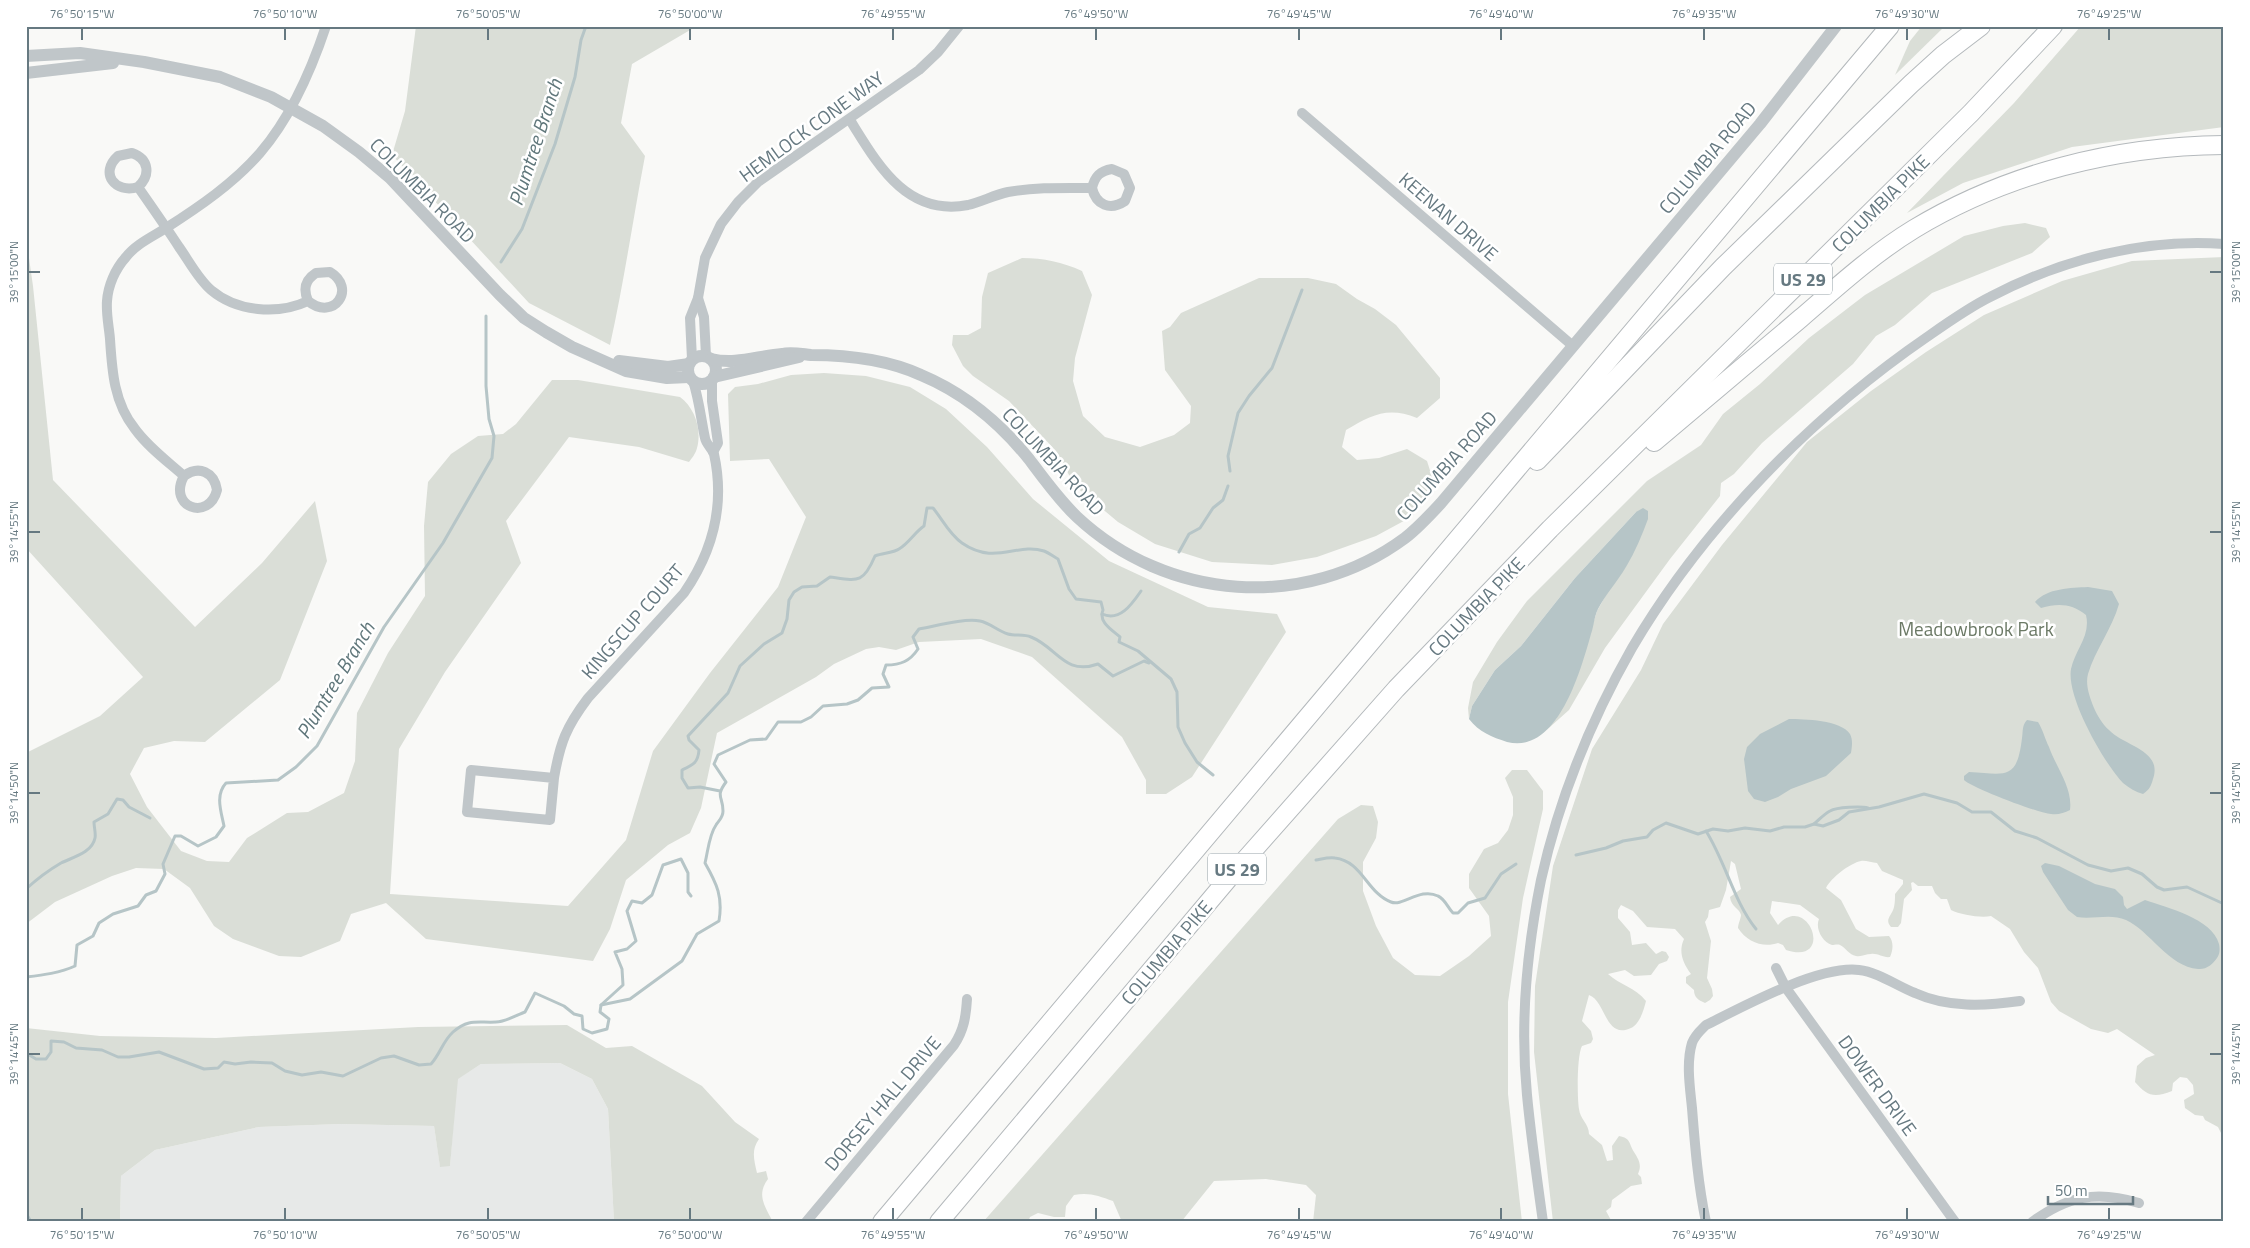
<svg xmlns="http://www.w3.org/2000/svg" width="2250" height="1248" viewBox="0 0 2250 1248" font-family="'Titillium Web',sans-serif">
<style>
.built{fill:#e7e9e8}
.green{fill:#daded7}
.water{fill:#b6c5c7}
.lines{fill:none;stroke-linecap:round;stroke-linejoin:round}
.stream{stroke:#b6c5c7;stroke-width:3}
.motorway-casing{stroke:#b4b9bc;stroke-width:20}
.minor{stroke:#c0c6c9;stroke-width:10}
.tertiary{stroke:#c0c6c9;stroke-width:12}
.motorway{stroke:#fff;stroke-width:18}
.ticks{fill:none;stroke:#667981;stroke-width:2}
.labels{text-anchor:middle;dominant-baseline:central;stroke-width:5;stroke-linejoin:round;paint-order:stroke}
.shield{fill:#fff;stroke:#94a1a7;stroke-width:1}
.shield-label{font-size:18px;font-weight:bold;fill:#667981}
.street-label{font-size:19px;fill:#667981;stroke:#fff}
.park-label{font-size:19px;fill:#6b7965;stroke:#fff}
.water-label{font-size:20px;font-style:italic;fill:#60777b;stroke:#fff}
.neatline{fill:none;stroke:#667981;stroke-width:2}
.ticks-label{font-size:12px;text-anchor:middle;fill:#667981}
</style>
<rect width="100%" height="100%" fill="#f9f9f7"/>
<path class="built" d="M 560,1063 L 592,1079 L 608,1109 L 614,1222 L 120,1222 L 121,1176 L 155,1150 L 259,1127 L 340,1124 L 434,1126 L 440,1166 L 450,1166 L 457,1079 L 481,1064 Z"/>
<g class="green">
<path d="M 416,26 L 697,26 L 632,64 L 621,123 L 645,156 C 633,219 624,282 610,345 L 529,303 L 392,155 L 405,111 Z"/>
<path d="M 1922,26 L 1945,26 L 1895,75 L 1910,41 Z"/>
<path d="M 2081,26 L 2224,26 L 2224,127 L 2072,147 L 1963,183 L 1907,213 L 2014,103 Z"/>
<path d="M 2025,223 L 2046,228 L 2050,237 L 2032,253 L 1932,293 L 1895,325 L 1876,336 L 1853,364 L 1762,443 L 1734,474 L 1721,483 L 1720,496 L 1670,559 L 1605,648 L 1569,710 L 1541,735 L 1556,719 L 1576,678 L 1597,611 L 1610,588 L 1625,568 L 1641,535 L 1636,512 L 1575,578 L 1521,646 L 1495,670 L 1472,706 L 1469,719 L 1468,708 L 1473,682 L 1497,642 L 1527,601 L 1647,481 L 1701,445 L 1723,414 L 1760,384 L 1809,338 L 1865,295 L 1964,236 L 2003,226 Z"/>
<path d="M 26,237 L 33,286 L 53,480 L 195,627 L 262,563 L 315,501 L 327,561 L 280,680 L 205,742 L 174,741 L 144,748 L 130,774 L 147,807 L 181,851 L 207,861 L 229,862 L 247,838 L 287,813 L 308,812 L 344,793 L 355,761 L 357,713 L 388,653 L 425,596 L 424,526 L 428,482 L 451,454 L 478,436 L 503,434 L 516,424 L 552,380 L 578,380 L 680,397 C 695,408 702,430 697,448 C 696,453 692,458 689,462 L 639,447 L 569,437 L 506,521 L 521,563 L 445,672 L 399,749 L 390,894 L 568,906 L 626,840 L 653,751 L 710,673 L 778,587 L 806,517 L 769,459 L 730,461 L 728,394 L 735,387 L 758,384 L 791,375 L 824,373 L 866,376 L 910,387 L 946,409 L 987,447 L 1033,499 L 1109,561 L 1208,607 L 1277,614 L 1286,632 L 1192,777 L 1166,794 L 1146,794 L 1146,780 L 1122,737 L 1032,657 L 981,639 L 919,642 L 896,650 L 879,647 L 866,649 L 834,664 L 816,677 L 717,733 L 701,808 L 690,833 L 668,845 L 626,880 L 610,929 L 593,961 L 426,939 L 386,903 L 351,914 L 340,941 L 301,957 L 279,956 L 233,939 L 214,926 L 190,888 L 164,869 L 136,868 L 112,876 L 55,902 L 26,924 L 26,753 L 100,716 L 143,677 L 26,548 Z"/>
<path d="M 2224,257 L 2224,1139 L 2218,1127 L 2205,1120 L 2203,1116 L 2195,1115 L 2185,1108 L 2184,1100 L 2194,1094 L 2193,1085 L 2187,1078 L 2180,1077 L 2173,1083 L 2172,1091 C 2154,1098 2147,1096 2135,1082 L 2137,1066 L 2146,1058 L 2155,1055 L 2117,1029 L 2108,1033 L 2091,1029 L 2059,1011 L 2051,1002 L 2038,968 L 2024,952 L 2010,929 L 1991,916 C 1981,918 1961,915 1951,910 L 1947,899 L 1941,899 L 1935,893 L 1932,886 L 1918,886 L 1913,882 L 1911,883 L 1912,890 L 1904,899 L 1901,923 L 1898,927 L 1891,927 C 1884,919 1892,916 1894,907 C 1895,903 1895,898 1895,894 L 1903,884 L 1903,880 L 1882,871 L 1877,863 C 1872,863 1865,860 1861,861 C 1850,863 1831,878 1826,888 L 1841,900 L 1856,929 L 1869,937 L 1889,936 C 1894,942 1893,950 1890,957 C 1883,958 1878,953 1871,954 C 1866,954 1862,957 1856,956 C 1849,955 1846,948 1840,945 C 1838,944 1834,945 1832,945 C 1822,942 1815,928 1819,919 L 1800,905 L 1772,901 L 1770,913 L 1778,925 C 1808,891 1836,966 1786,950 L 1783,945 L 1778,943 C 1763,948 1747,942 1738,928 C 1738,924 1741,918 1741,915 C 1740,909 1731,907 1730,897 L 1741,889 L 1735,864 L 1731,861 L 1726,890 L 1720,907 L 1709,910 L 1708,917 L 1705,922 L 1711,941 L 1707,978 L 1712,989 L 1713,996 L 1710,1000 L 1705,1003 C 1698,1000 1694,997 1694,990 L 1686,983 L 1686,977 L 1691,974 C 1683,963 1678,952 1684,939 L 1675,929 L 1647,927 L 1633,911 L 1621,905 L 1618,910 L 1618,918 L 1630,932 L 1632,945 L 1646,943 L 1656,954 L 1662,951 L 1666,952 L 1669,957 L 1667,961 L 1659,964 L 1651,975 L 1634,976 L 1625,970 L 1608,974 C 1620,985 1635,987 1646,1001 C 1644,1009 1640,1024 1631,1028 C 1605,1040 1606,1001 1589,995 L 1582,1021 L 1591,1031 L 1593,1039 L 1591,1043 L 1582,1046 C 1577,1055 1577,1097 1579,1109 C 1580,1119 1589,1124 1589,1134 L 1602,1145 L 1607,1161 L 1613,1160 L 1612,1146 L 1619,1136 C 1631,1138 1629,1144 1634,1152 C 1639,1160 1642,1165 1638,1174 L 1641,1177 L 1642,1184 L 1631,1186 L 1612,1200 L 1611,1207 L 1606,1211 L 1612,1222 L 1553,1222 L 1534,1052 L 1535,986 L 1553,866 L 1592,749 L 1641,670 L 1663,624 L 1722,545 L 1807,442 L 1871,391 L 1926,352 L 1984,315 L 2062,281 L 2132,261 Z"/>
<path d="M 1022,258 C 1044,258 1062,262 1082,271 L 1092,295 L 1075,358 L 1073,381 L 1083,416 L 1105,437 L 1140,447 L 1174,435 L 1190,423 L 1191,406 L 1165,370 L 1162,331 L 1170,327 L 1181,313 L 1259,278 L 1308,278 L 1336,284 L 1357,299 L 1375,309 L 1396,325 L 1440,378 L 1440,398 L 1417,418 C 1388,406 1371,415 1346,430 L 1342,447 L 1357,460 L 1379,458 L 1407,449 L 1427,461 L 1433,480 L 1413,516 L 1376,536 L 1317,557 L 1272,565 L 1212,562 L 1155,544 L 1118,522 L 1075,486 L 1056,451 L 1009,401 L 973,376 L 963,366 L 952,345 L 953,335 L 968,335 L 981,328 L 982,297 L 988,273 Z"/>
<path d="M 1512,770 L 1527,770 L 1543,791 L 1543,809 L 1523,898 L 1508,1002 L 1508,1094 L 1522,1222 L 1313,1222 L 1316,1195 L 1306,1185 L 1266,1179 L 1214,1181 L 1181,1222 L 1122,1222 L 1113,1201 C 1099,1196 1089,1192 1074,1195 L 1066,1206 L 1065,1217 L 1054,1217 L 1038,1213 L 1030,1217 L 1028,1222 L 1004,1222 L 1001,1220 L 999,1222 L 983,1222 L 1338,819 L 1361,805 L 1373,806 L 1378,822 L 1376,838 L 1363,862 L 1363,891 L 1376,926 L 1393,958 L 1415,975 L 1440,976 L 1469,956 L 1491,936 L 1489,916 L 1469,888 L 1469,874 L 1484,849 L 1498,843 L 1508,830 L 1513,815 L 1513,797 L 1505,778 Z"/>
<path d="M 567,1025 L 606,1048 L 632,1046 L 702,1086 L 735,1122 L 759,1139 C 751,1150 754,1160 757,1173 L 766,1171 L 768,1179 C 756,1195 765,1206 773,1222 L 614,1222 L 608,1109 L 592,1079 L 560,1063 L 481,1064 L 458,1079 L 450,1166 L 440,1167 L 434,1126 L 340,1124 L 259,1127 L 155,1150 L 121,1176 L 120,1222 L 26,1222 L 26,1028 L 100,1036 L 216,1038 L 418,1027 Z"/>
</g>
<g class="water">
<path d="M 1643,508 L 1648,511 L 1648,519 C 1642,535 1635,552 1626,567 C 1617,582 1606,594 1598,609 C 1594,617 1594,626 1591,634 C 1581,669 1558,755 1507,742 C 1492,737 1479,732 1469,719 L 1472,706 L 1495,670 L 1521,646 L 1575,578 L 1636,512 Z"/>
<path d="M 2088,587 L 2112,591 L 2119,604 C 2112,629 2095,650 2088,674 C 2085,685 2090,698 2094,708 C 2097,715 2103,725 2109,730 C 2124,746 2163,750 2153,779 C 2151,786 2150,789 2143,794 C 2136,792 2129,788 2123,783 C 2104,763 2066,697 2071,669 C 2075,650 2091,636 2086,615 C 2072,604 2059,603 2041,608 L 2035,602 C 2047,588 2071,588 2088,587 Z"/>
<path d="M 1789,719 C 1804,719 1841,720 1850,734 C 1853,740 1852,746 1851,753 L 1826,776 L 1791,789 L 1778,797 L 1765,802 L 1754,799 L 1748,791 L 1744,759 L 1747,747 L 1760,734 Z"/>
<path d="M 2027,720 L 2038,722 C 2043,730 2045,739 2049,747 C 2056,767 2073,788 2070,810 C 2064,813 2058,815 2051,814 C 2038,813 1972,788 1964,780 L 1964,776 L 1969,772 C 2006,774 2017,781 2022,738 C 2023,731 2022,725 2027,720 Z"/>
<path d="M 2045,863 L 2059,866 L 2095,884 L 2115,889 L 2123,897 L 2124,905 L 2127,909 L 2145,900 C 2167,908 2212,918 2219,944 C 2220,949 2220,954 2217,958 C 2213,964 2206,970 2198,969 C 2169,967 2149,930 2126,920 C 2110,913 2093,920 2077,917 L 2068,910 L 2043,872 L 2041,866 Z"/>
</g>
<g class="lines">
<g class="stream">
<path d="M 501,262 L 522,229 L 555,144 L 575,77 L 581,40 L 586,26"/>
<path d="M 1230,471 L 1228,456 L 1238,413 L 1249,396 L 1272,368 L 1302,290"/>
<path d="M 1179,552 L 1189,534 L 1200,528 L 1213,508 L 1223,500 L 1228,486"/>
<path d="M 1102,614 C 1120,622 1132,604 1141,591"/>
<path d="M 720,791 L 700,787 L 688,788 L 682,778 L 682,770 C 693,765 698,763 699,750 L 689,740 L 688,736 L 728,693 L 740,666 L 764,644 L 782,633 L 787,619 L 789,600 L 794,592 L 802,587 L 817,586 L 830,577 C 858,581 863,584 875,556 C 883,553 893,553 899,549 C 909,543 915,532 924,526 L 927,508 L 933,508 C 943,520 949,534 962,543 C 995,566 1017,542 1044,551 C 1049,553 1054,557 1058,559 L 1069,589 L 1076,599 L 1101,602 L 1103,610 C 1098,622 1112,630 1120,637 L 1119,642 L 1138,651 L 1171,679 L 1177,692 L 1178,727 L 1185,743 L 1197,762 L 1213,775"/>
<path d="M 1814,824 C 1819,820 1824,814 1830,811 C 1837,807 1861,806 1868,808"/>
<path d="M 1706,831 C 1726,863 1734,902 1756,929"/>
<path d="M 1576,855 L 1606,848 L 1623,841 L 1647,837 L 1653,830 L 1666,823 L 1698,834 L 1713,829 L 1728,831 L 1745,828 L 1770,831 L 1784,827 L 1805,827 L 1814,824 L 1823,826 L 1839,820 L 1849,812 L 1879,807 L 1924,794 L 1957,803 L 1972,812 L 1991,812 L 2015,831 L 2037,838 L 2088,865 L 2111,871 L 2128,868 L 2142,874 L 2157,887 L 2164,890 L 2187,887 L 2224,904"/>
<path d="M 1316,860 C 1322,859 1329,857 1335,858 C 1362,861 1367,893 1391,902 C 1403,907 1420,887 1438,896 C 1445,899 1448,908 1453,913 L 1458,913 L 1468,903 L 1485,898 L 1501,874 L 1516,864"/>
<path d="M 26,889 C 37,879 49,870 61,863 C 73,857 92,853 95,838 C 96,834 94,827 94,822 L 108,814 L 117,799 L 123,800 L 129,807 L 150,818"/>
<path d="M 26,977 C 43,975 60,973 75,966 L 77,945 L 93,936 L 99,923 L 113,914 L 138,906 L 146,895 L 156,891 L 165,874 L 163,864 L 175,836 L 181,836 L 198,846 L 216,837 L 224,826 C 221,811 215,795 226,783 L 278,780 L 296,767 L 317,746 L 384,627 L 443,543 L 492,458 L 494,436 L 489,419 L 486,386 L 486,316"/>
<path d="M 601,1005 L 630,999 L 682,961 L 697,934 L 719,921 C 723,897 717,884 705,863 C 708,851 709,835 716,825 C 719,820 723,818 723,811 C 723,796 715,797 726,782 L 714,764 L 718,755 L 750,740 L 766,739 L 778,722 L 801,722 L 811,717 L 823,706 L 847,704 L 858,700 L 872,688 L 889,687 L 883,674 L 886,665 C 901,665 910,661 918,649 L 913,637 L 919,629 C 936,626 964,618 980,621 C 990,623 998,631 1008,634 C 1015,636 1024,634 1031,637 C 1057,647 1064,676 1098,664 L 1113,676 L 1144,661 L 1149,663"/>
<path d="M 26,1053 L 36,1059 L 46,1059 L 51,1052 L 51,1041 L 64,1042 L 76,1048 L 102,1050 L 118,1057 L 129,1057 L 159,1052 L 204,1069 L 218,1068 L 224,1062 L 235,1064 L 251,1062 L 272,1063 L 285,1071 L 302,1075 L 321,1072 L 343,1076 L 381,1058 L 394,1056 L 419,1065 L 431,1064 C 440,1054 443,1041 453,1032 C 469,1018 478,1023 496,1022 C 505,1022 517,1015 525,1012 L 535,993 L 564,1006 L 574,1014 L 582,1016 L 583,1029 L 592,1033 L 607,1029 L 609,1019 L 600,1012 L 601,1005 L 623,985 L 622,969 L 615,952 L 627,949 L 636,941 L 627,911 L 632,901 L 642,903 L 652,895 L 663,865 L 681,859 L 688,873 L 688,892 L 691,896"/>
<path d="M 26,1213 L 31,1222"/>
</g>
<g class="motorway-casing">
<g id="motorway">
<path d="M 1654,442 C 1703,401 1752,359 1801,318 C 1837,287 1873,254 1914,229 C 2007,173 2115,146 2224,145"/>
<path d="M 1537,461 L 1723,267 L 1911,84 L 1943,55 L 1981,26"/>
<path d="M 882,1222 L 1890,26"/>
<path d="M 939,1222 L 1228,879 L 1396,689 L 1550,529 L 1971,113 L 2053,26"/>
</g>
</g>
<g class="minor">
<path d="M 1302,113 L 1573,346"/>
<path d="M 850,120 C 877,163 906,217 968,205 C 981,202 994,195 1008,192 C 1036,187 1064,188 1092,188 C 1096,205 1110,211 1125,201 L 1130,188 L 1124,174 L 1112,169 C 1100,171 1095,176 1092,188"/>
<path d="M 138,187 C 115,194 99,173 118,156 L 132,153 C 149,159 151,175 138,187 C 152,207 166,227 179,247 C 189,261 198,279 211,290 C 237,312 278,315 308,301 C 334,322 357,288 330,272 L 316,273 C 305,280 303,289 308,301"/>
<path d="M 698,298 L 704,317 L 706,356"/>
<path d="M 692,359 L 690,318 L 698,298 L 705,258 L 721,224 L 738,202 L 758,182 L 919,70 L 938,52 L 959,26"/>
<path d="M 712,380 L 712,401 L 718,443 L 713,452"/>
<path d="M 184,476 C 199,465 214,472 217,490 C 209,522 167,507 184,476 C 167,461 148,447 135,429 C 114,403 112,371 110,339 C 109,327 106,314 107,301 C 108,286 115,269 126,257 C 136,244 152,237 166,228 C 199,207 234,183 260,153 C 291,117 311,71 326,26"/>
<path d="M 554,778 L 550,820 L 467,812 L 471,770 L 554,778 C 560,743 566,727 588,698 L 684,593 C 713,551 725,504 714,454 C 712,448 706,444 705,438 C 701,419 699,399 693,381"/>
<path d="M 1776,968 L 1786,988 L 1955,1222"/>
<path d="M 806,1222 L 954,1045 C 964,1030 966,1016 967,999"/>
<path d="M 1543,1222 C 1537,1179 1531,1137 1527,1095 C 1520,1024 1527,949 1541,880 C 1559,799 1591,720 1632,648 C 1703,527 1812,416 1927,337 C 1947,323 1968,308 1990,297 C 2060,260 2144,238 2224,244"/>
<path d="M 1706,1222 C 1698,1184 1695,1146 1692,1108 C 1690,1088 1686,1063 1692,1043 C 1695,1035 1700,1031 1706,1025 C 1742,1007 1819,965 1859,970 C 1878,972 1897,986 1915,993 C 1948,1008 1985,1006 2020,1001"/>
<path d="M 2032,1222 C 2068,1196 2096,1190 2139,1203"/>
</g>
<g class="tertiary">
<path d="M 26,56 L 80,53 L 144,62 L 220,77 L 271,97 L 323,126 L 359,152 L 390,178 L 500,295 L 524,318 L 546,332 L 572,347 L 626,371 L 667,378 L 689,377"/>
<path d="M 26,73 L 113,63"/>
<circle cx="702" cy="370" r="14"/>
<path d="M 711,359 C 736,365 757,356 782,354 C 791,352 801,354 811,355 C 849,355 886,359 921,375 C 964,393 1000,423 1029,459 C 1044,479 1059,500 1077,517 C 1167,601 1305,612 1405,538 C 1418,528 1430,515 1441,503 L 1760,124 L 1836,26"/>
<path d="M 619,361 L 668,367 L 689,364"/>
<path d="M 714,377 L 799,357"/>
</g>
<use href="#motorway" class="motorway"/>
</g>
<path class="ticks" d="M 82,28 L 82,40M 285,28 L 285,40M 488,28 L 488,40M 690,28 L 690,40M 893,28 L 893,40M 1096,28 L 1096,40M 1299,28 L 1299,40M 1501,28 L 1501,40M 1704,28 L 1704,40M 1907,28 L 1907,40M 2109,28 L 2109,40M 28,272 L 40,272M 2210,272 L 2222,272M 28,532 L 40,532M 2210,532 L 2222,532M 28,793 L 40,793M 2210,793 L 2222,793M 28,1054 L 40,1054M 2210,1054 L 2222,1054M 82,1208 L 82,1220M 285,1208 L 285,1220M 488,1208 L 488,1220M 690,1208 L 690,1220M 893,1208 L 893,1220M 1096,1208 L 1096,1220M 1299,1208 L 1299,1220M 1501,1208 L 1501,1220M 1704,1208 L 1704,1220M 1907,1208 L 1907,1220M 2109,1208 L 2109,1220"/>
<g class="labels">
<g class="shield">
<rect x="1774" y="263.5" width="58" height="31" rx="4"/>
<rect x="1208" y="853.5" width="58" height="31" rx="4"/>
</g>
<g class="shield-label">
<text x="1803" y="279">US 29</text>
<text x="1237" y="869">US 29</text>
</g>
<g class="street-label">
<text transform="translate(811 126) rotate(-36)">HEMLOCK CONE WAY</text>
<text transform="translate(1707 157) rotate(-50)">COLUMBIA ROAD</text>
<text transform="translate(423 190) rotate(45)">COLUMBIA ROAD</text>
<text transform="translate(1880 203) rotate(-45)">COLUMBIA PIKE</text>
<text transform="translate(1449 216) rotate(41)">KEENAN DRIVE</text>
<text transform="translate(1054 461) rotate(47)">COLUMBIA ROAD</text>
<text transform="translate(1446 465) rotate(-48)">COLUMBIA ROAD</text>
<text transform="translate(1476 606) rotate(-46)">COLUMBIA PIKE</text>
<text transform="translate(632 621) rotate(-49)">KINGSCUP COURT</text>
<text transform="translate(1166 952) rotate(-50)">COLUMBIA PIKE</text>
<text transform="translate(1878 1085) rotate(54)">DOWER DRIVE</text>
<text transform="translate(882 1103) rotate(-50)">DORSEY HALL DRIVE</text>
</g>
<g class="park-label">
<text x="1976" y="628">Meadowbrook Park</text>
</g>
<g class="water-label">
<text transform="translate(535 142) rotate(-72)">Plumtree Branch</text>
<text transform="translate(335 680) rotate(-59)">Plumtree Branch</text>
</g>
</g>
<rect width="2250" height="1248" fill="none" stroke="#ffffff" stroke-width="55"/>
<path d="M2048 1196v8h85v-8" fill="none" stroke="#667981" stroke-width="2.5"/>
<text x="2055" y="1196" font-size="15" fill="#667981" stroke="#ffffff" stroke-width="4" paint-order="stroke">50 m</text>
<rect x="28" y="28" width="2194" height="1192" class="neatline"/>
<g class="ticks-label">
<text x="82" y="18">76°50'15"W</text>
<text x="285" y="18">76°50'10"W</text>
<text x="488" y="18">76°50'05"W</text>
<text x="690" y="18">76°50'00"W</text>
<text x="893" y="18">76°49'55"W</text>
<text x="1096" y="18">76°49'50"W</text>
<text x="1299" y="18">76°49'45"W</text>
<text x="1501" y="18">76°49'40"W</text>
<text x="1704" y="18">76°49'35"W</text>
<text x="1907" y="18">76°49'30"W</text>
<text x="2109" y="18">76°49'25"W</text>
<text transform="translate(14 272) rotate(-90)" y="4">39°15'00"N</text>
<text transform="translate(2236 272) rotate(-90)" y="4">39°15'00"N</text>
<text transform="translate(14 532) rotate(-90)" y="4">39°14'55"N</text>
<text transform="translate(2236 532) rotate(-90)" y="4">39°14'55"N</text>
<text transform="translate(14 793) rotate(-90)" y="4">39°14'50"N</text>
<text transform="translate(2236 793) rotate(-90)" y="4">39°14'50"N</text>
<text transform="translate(14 1054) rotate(-90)" y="4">39°14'45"N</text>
<text transform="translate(2236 1054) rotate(-90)" y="4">39°14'45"N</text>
<text x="82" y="1239">76°50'15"W</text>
<text x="285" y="1239">76°50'10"W</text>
<text x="488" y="1239">76°50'05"W</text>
<text x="690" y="1239">76°50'00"W</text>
<text x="893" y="1239">76°49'55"W</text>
<text x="1096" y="1239">76°49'50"W</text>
<text x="1299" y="1239">76°49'45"W</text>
<text x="1501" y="1239">76°49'40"W</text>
<text x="1704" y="1239">76°49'35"W</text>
<text x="1907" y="1239">76°49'30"W</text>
<text x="2109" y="1239">76°49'25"W</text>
</g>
</svg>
